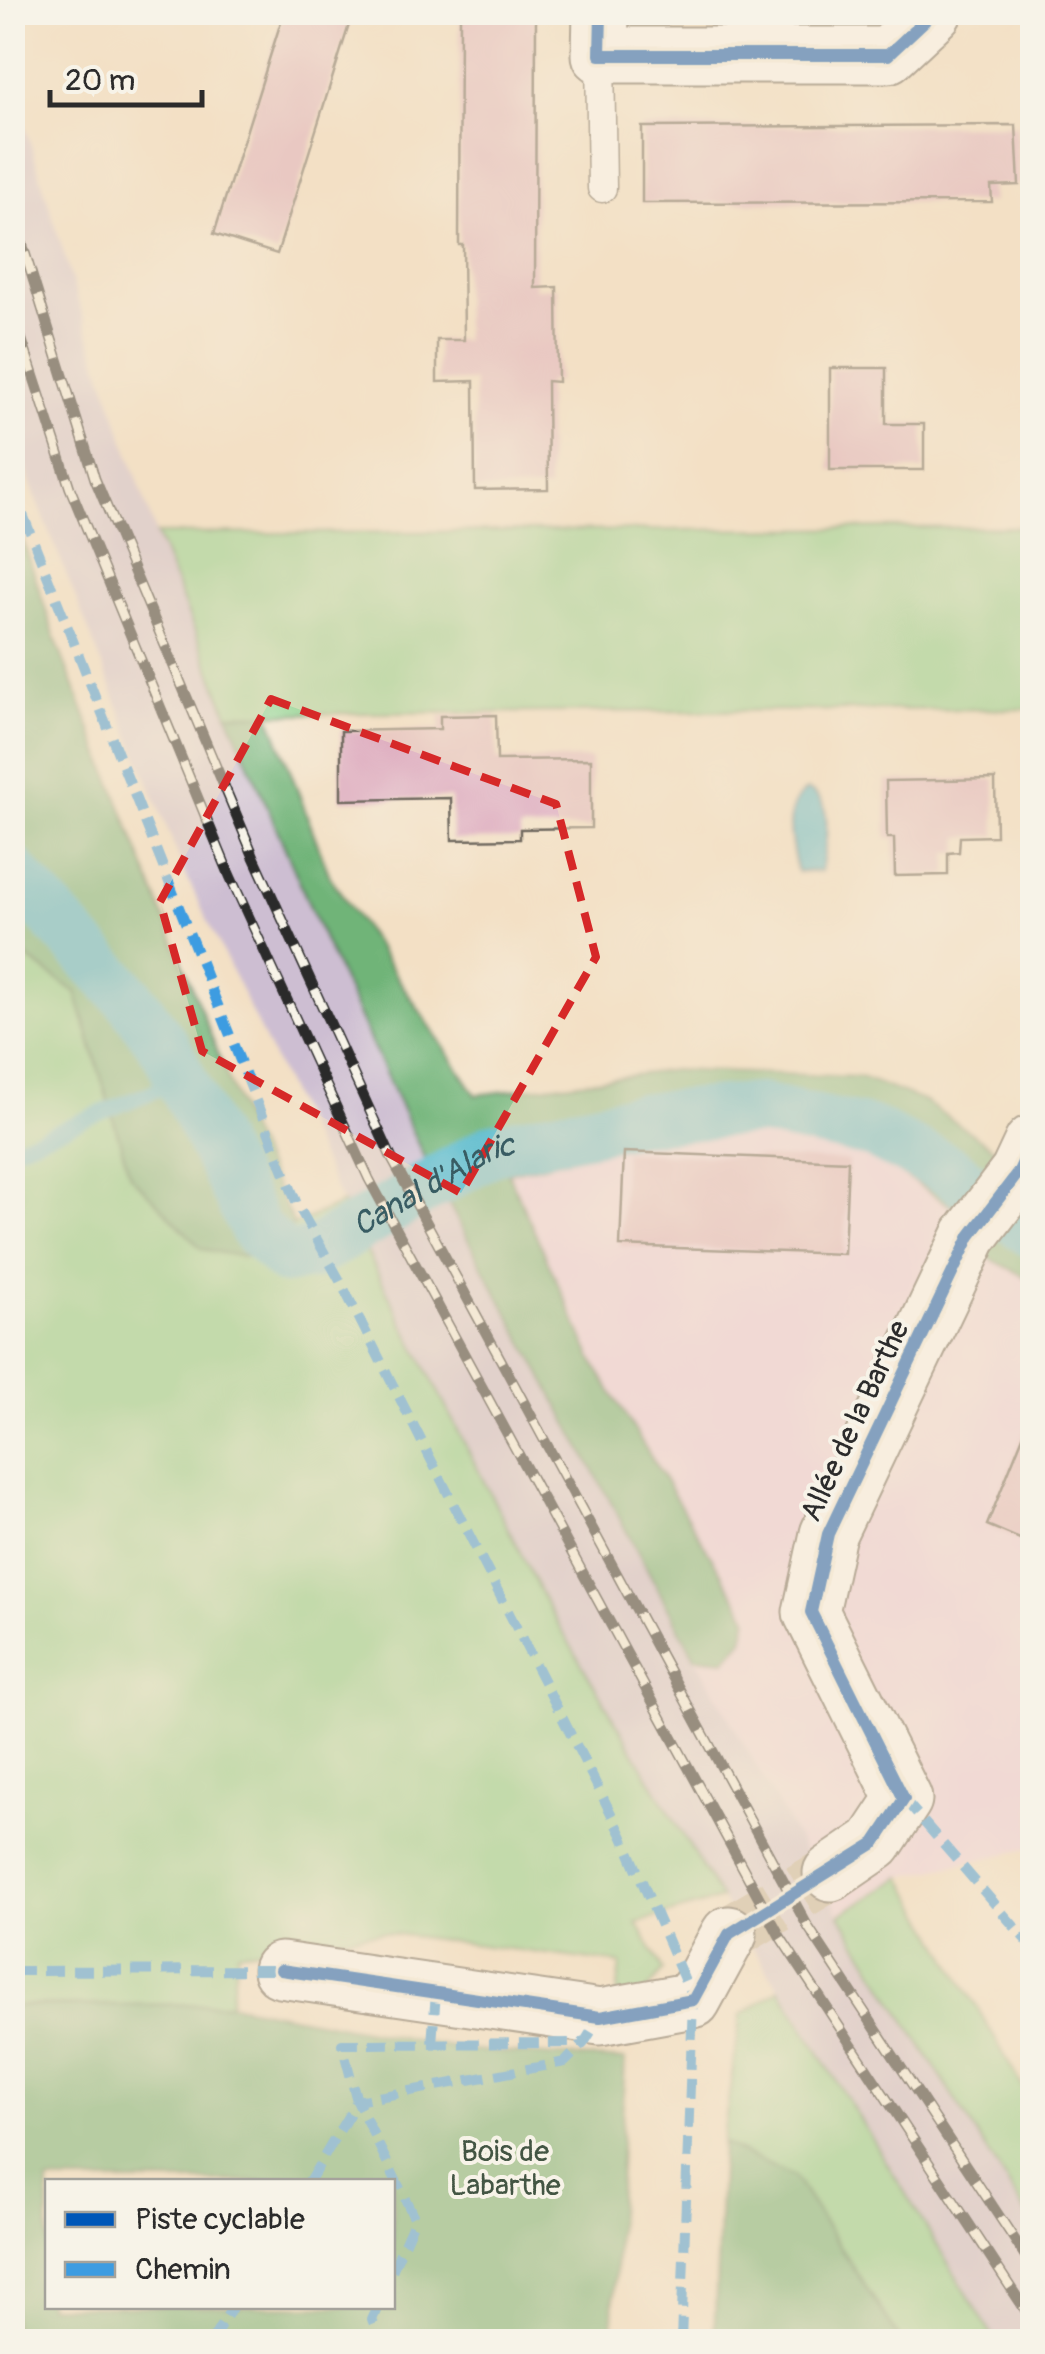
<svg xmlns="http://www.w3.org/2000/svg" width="1045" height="2354" viewBox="0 0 1045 2354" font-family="Pangolin,sans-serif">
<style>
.built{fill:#efd0e6}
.industrial{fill:#cdbed2}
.green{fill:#8bd28c;stroke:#5b7e5c;stroke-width:2.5}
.forest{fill:#70b478;stroke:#4e7052;stroke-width:2.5;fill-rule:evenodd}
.water{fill:#4fb7cc;stroke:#3d717c;stroke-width:2.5}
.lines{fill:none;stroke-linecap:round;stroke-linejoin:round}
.stream{stroke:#4fb7cc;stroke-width:15}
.canal{stroke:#4fb7cc;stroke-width:52}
.building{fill:#deacbf}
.street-tunnel{stroke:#cbbca6;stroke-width:55;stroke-dasharray:55 28;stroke-linecap:butt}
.lane-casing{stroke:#716a61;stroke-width:31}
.street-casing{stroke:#716a61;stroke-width:59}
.lane{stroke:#fff;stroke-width:28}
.street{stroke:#fff;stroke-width:55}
.rail-casing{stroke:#2b2b2b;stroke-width:11}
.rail{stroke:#f7f3e8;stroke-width:8;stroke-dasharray:22;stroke-linecap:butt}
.quiet{stroke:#3d9ce1;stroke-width:10;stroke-dasharray:20 10;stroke-linecap:butt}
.cycleway-casing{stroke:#f7f3e8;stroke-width:19}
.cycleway{stroke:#0057b8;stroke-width:12}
.marked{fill:none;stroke:#d62828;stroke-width:8;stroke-dasharray:20 12;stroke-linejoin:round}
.labels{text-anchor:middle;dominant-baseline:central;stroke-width:8;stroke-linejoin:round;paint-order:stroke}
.street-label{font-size:30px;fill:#2b2b2b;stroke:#f7f3e8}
.park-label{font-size:30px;fill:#435543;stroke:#f7f3e8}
.water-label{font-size:32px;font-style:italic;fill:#385c63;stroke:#f7f3e8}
</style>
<rect width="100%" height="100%" fill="#f7f3e8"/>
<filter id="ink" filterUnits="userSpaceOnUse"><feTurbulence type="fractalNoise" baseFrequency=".01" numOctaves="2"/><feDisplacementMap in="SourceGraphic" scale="20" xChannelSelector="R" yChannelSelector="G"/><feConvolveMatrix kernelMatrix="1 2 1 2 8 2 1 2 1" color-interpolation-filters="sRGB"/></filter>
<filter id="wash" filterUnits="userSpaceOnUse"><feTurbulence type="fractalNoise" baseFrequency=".0048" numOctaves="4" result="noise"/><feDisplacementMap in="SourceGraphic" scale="40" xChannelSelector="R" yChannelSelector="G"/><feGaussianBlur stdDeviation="2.25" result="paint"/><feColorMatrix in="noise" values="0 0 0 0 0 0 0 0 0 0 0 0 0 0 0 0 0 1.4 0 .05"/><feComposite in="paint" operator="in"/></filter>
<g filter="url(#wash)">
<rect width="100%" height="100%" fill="#f3e0c5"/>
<path class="built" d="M 795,1130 L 868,1153 L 951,1206 L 985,1256 L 1032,1280 L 1032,1848 L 902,1877 L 840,1915 L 695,1657 L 725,1660 L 508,1173 L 667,1136 Z"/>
<path class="industrial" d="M 12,82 L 78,301 L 156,534 L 228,714 L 325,942 L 427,1164 L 695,1657 L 840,1915 L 1032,2223 L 1032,2341 L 996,2341 L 780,1989 L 721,1899 L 549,1609 L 342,1203 L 184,871 L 29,480 L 13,431 Z"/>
<g class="green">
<path d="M 1032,527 L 1032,709 L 228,714 L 156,534 Z"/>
<path d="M 12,948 L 76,992 L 130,1175 L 244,1257 L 294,1225 L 342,1203 L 549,1609 L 721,1899 L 637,1923 L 663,1970 L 638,2003 L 614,2017 L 621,1964 L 381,1932 L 238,1952 L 230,2004 L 13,2006 Z"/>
<path d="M 902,1877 L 1032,2103 L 1032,2223 L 840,1915 Z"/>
<path d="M 780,1989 L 996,2341 L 901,2341 L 794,2178 L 722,2143 L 741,2015 Z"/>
</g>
<g class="forest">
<path d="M 13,511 L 57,643 L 245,1122 L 294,1225 L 244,1257 L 202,1249 L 130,1175 L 76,992 L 13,948 Z"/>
<path d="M 228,714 L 269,714 L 330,877 L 476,1095 L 673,1070 L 861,1077 L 924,1101 L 1002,1154 L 951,1206 L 868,1153 L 795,1130 L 667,1136 L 508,1173 L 595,1365 L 748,1617 L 743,1640 L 725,1660 L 695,1657 L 427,1164 L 325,942 Z"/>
<path d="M 1032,1187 L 1032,1280 L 985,1256 Z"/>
<path d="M 230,2004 L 467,2050 L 625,2060 L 612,2341 L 13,2341 L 13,2006 ZM 48,2182 L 392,2182 L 392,2306 L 48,2306 Z"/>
<path d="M 722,2143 L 794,2177 L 901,2341 L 714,2341 Z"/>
</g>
<path class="water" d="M 807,790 C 836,799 826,846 821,871 L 797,872 C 792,845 780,807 807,790 Z"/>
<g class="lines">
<path class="stream" d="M 12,1149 L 181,1080"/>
<path class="canal" id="s1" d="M 12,872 L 130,999 L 166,1049 L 256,1230 L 285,1258 L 311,1254 L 493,1149 L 640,1119 L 759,1109 L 874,1133 L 950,1171 L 1032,1232"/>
</g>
<g id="blocks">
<g class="building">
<path d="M 284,12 L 353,12 L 277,254 L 214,234 Z"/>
<path d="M 476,12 L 536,12 L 535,288 L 557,287 L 558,382 L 547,381 L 548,489 L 475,490 L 474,381 L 437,382 L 437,340 L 464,340 L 463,245 L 459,245 L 460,15 Z"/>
<path d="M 1016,125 L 1019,185 L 991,186 L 992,202 L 642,203 L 642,127 Z"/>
<path d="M 830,368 L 886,368 L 886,424 L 924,424 L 924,470 L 830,470 Z"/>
<path d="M 496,715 L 497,760 L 591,759 L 591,828 L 520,829 L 520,839 L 452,840 L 451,798 L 341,800 L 341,731 L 440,729 L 440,716 Z"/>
<path d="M 995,779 L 996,836 L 960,837 L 959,852 L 948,853 L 948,875 L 895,876 L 894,838 L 887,838 L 886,781 Z"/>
<path d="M 624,1152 L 848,1161 L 844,1254 L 620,1246 Z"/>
<path d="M 1031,1416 L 1032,1416 L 1032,1544 L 987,1525 Z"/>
</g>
</g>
</g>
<g filter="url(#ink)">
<use href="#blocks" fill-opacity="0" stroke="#716a61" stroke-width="2.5"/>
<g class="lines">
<path class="street-tunnel" d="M 729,1934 L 831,1873"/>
<g class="lane-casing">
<path id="lane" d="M 600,55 L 602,188"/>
</g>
<g class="street-casing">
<g id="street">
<path d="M 601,12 L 600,55 L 888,55 L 934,12"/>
<path d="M 831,1873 L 875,1843 L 904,1799 L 811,1612 L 828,1534 L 970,1236 L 1018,1173 L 1032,1143"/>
<path d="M 281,1970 L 600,2017 L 693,2000 L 729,1934"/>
</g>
</g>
<use href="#lane" class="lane"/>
<use href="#street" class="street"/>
<g class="rail-casing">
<g id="rail">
<path d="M 12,211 L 95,479 L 254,857 L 392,1159 L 807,1925 L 1032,2266"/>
<path d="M 12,310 L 70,488 L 230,876 L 369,1179 L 781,1938 L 1032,2320"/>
</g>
</g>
<use href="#rail" class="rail"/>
<g class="quiet">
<path d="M 12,487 L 297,1204 L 339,1279 L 622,1835 L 693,2000 L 681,2342"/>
<path d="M 904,1799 L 1032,1947"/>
<path d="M 12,1971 L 281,1970"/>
<path d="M 432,2043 L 436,1993"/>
<path d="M 309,2182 L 357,2101 L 342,2044 L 584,2043"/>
<path d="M 392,2271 L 415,2219 L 357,2101 L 565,2062 L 584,2043 L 600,2017"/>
<path d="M 378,2306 L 372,2320 L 381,2342"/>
<path d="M 211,2342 L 233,2306"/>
</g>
<g class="cycleway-casing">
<g id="cycleway">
<path d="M 601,12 L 600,55 L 888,55 L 934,12"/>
<path d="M 281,1970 L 600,2017 L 693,2000 L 729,1934 L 875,1843 L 904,1799 L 811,1612 L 828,1534 L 970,1236 L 1018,1173 L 1032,1143"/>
</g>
</g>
<use href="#cycleway" class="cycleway"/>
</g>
</g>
<path d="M0 0H1045V2354H0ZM 271,699 L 556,804 L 596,957 L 461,1193 L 202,1051 L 160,902 Z" fill="#f3e0c5" fill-opacity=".55" fill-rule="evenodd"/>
<path class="marked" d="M 271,699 L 556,804 L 596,957 L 461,1193 L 202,1051 L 160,902 Z"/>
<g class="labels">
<g class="street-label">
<text transform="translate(855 1421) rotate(-65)">Allée de la Barthe</text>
</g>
<g class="park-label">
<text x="505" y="2151">Bois de<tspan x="505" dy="34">Labarthe</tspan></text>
</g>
<g class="water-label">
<text stroke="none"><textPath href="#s1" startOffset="645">Canal d'Alaric</textPath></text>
</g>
</g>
<rect width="1045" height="2354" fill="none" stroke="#f7f3e8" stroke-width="50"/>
<rect x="45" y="2179" width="350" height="130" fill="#f7f3e8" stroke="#a5a39c" stroke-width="2.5"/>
<rect x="65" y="2212" width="50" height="15" fill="#0057b8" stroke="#a5a39c" stroke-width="2.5"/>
<text x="135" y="2229" font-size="30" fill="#2b2b2b">Piste cyclable</text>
<rect x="65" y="2262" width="50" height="15" fill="#3d9ce1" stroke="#a5a39c" stroke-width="2.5"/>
<text x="135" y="2279" font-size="30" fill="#2b2b2b">Chemin</text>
<path d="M50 90v15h152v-15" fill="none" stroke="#2b2b2b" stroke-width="5"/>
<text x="65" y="90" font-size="30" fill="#2b2b2b" stroke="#f7f3e8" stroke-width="8" paint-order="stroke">20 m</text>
</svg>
